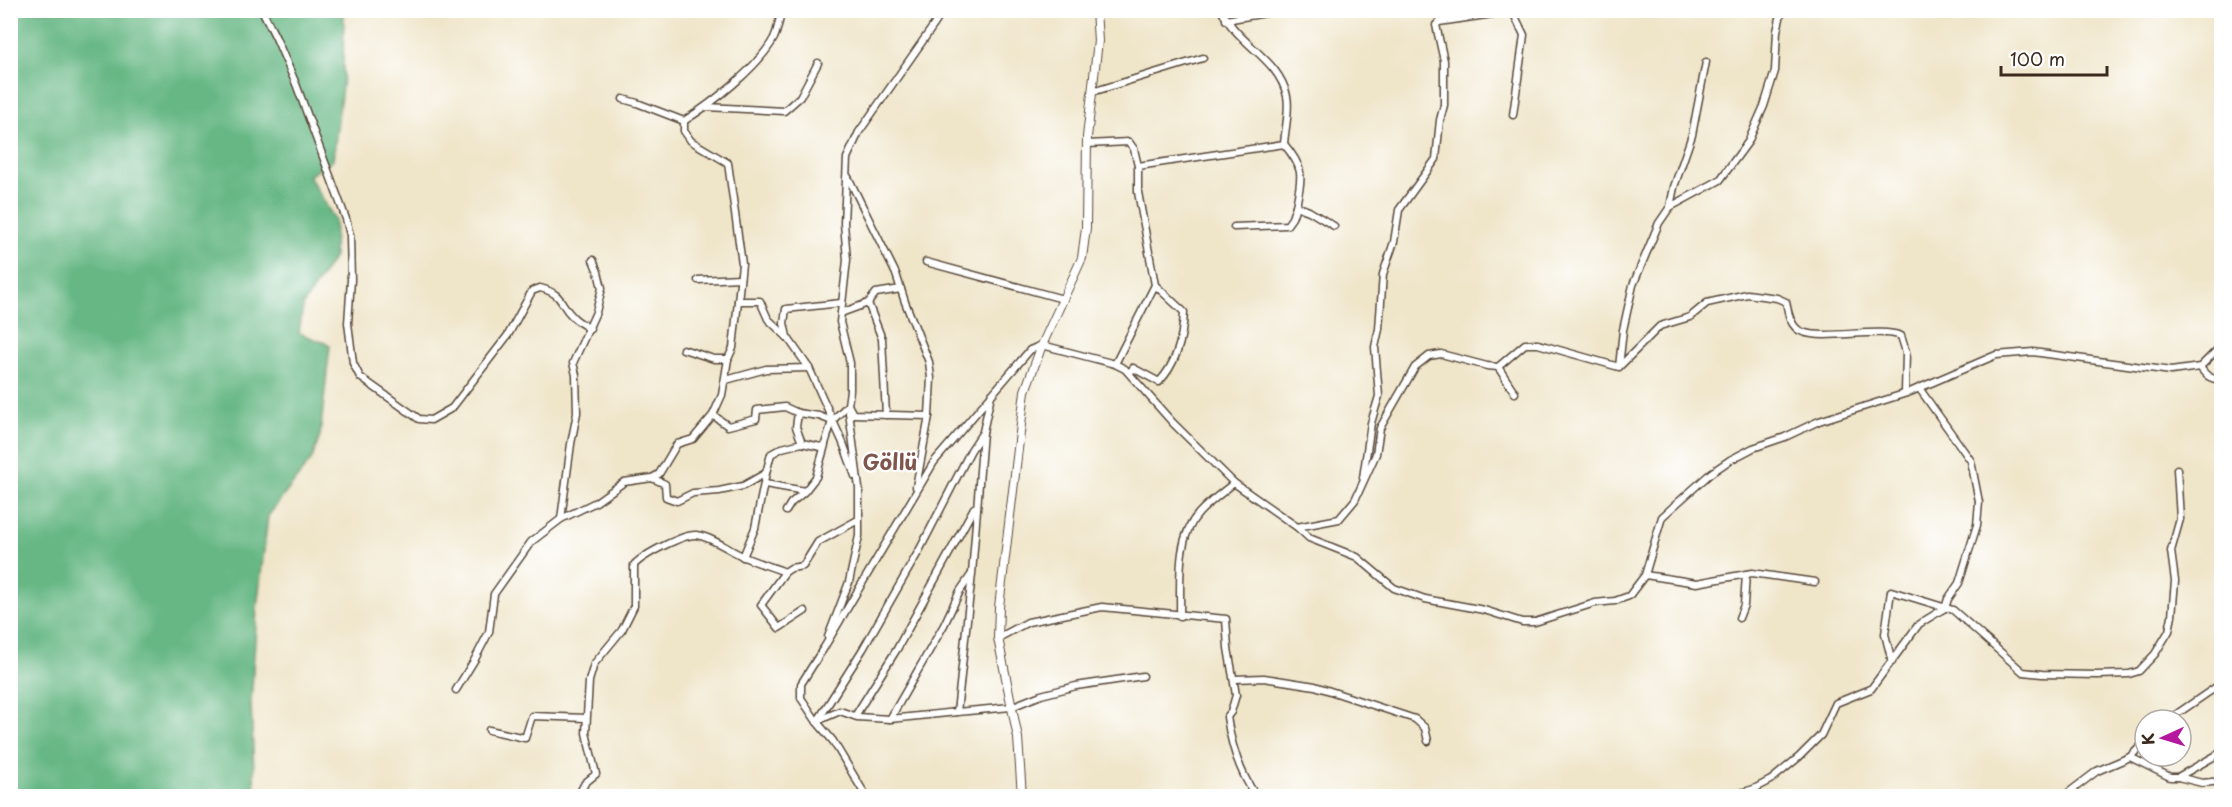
<svg xmlns="http://www.w3.org/2000/svg" width="2232" height="807" viewBox="0 0 2232 807" font-family="'Playpen Sans',sans-serif">
<style>
.forest{fill:#66b784;stroke:#507051;stroke-width:1.5}
.lines{fill:none;stroke-linecap:round;stroke-linejoin:round}
.minor-casing{stroke:#564638;stroke-width:9}
.tertiary-casing{stroke:#564638;stroke-width:10}
.minor{stroke:#fff;stroke-width:6}
.tertiary{stroke:#fff;stroke-width:8}
.labels{text-anchor:middle;dominant-baseline:central;stroke-width:4.5;stroke-linejoin:round;paint-order:stroke}
.quarter-label{font-size:21px;font-weight:bold;fill:#7e564c;stroke:#fff}
</style>
<rect width="100%" height="100%" fill="#fff"/>
<filter id="ink" filterUnits="userSpaceOnUse"><feTurbulence type="fractalNoise" baseFrequency=".0167" numOctaves="2"/><feDisplacementMap in="SourceGraphic" scale="12" xChannelSelector="R" yChannelSelector="G"/><feConvolveMatrix kernelMatrix="1 2 1 2 8 2 1 2 1" color-interpolation-filters="sRGB"/></filter>
<filter id="wash" filterUnits="userSpaceOnUse"><feTurbulence type="fractalNoise" baseFrequency=".008" numOctaves="4" result="noise"/><feDisplacementMap in="SourceGraphic" scale="24" xChannelSelector="R" yChannelSelector="G"/><feGaussianBlur stdDeviation="1.35" result="paint"/><feColorMatrix in="noise" values="0 0 0 0 0 0 0 0 0 0 0 0 0 0 0 0 0 1.4 0 .05"/><feComposite in="paint" operator="in"/></filter>
<g filter="url(#wash)">
<rect width="100%" height="100%" fill="#efe5c9"/>
<path class="forest" d="M 10,11 L 344,11 L 343,78 L 333,160 L 309,176 L 335,220 L 334,257 L 303,305 L 299,333 L 330,345 L 320,436 L 312,459 L 268,516 L 257,608 L 251,703 L 255,796 L 11,796 Z"/>
</g>
<g filter="url(#ink)">
<g class="lines">
<g class="minor-casing">
<g id="minor">
<path d="M 262,10 L 276,38 L 296,84 L 346,219 L 350,235 L 351,280 L 348,323 L 353,363 L 360,377 L 419,419 L 431,420 L 452,408 L 508,335 L 532,291 L 540,288 C 564,294 559,304 573,317 C 578,322 584,325 590,329"/>
<path d="M 1222,10 C 1236,44 1279,58 1287,96 C 1290,110 1285,129 1284,144"/>
<path d="M 1512,10 L 1524,35 L 1513,115"/>
<path d="M 1226,20 L 1283,10"/>
<path d="M 1092,92 L 1203,58"/>
<path d="M 706,107 L 784,111 L 800,97 L 818,63"/>
<path d="M 684,121 C 711,104 759,67 774,38 C 778,30 779,19 782,10"/>
<path d="M 1087,144 L 1129,142 L 1134,149 L 1138,166 L 1138,192 L 1155,285 L 1115,364"/>
<path d="M 1138,166 L 1284,144 C 1305,169 1302,176 1296,206 L 1309,211 L 1334,226"/>
<path d="M 848,177 L 896,274 L 905,302 L 929,362 L 931,378 L 929,416 L 916,487"/>
<path d="M 1670,207 L 1674,187 L 1692,135 L 1706,62"/>
<path d="M 1234,227 L 1287,225 L 1292,218 L 1296,206"/>
<path d="M 926,262 L 1063,299"/>
<path d="M 698,280 L 740,278"/>
<path d="M 738,301 L 760,301 L 768,319 L 788,338 L 809,368 L 843,443 L 855,476"/>
<path d="M 868,303 L 882,339 L 886,415"/>
<path d="M 841,313 L 868,303 L 876,293 L 901,289"/>
<path d="M 787,337 L 784,323 L 786,309 L 841,303"/>
<path d="M 683,349 L 714,359 L 728,359"/>
<path d="M 1620,366 L 1660,326 L 1690,317 L 1707,303 L 1747,294 L 1777,298 L 1786,302 C 1788,311 1789,321 1796,328 C 1811,344 1878,326 1901,336 L 1906,352 L 1905,393"/>
<path d="M 1498,367 L 1515,393"/>
<path d="M 2200,367 C 2206,376 2210,379 2222,380"/>
<path d="M 1130,373 L 1133,368 L 1159,382 C 1177,363 1183,338 1184,312 L 1155,285"/>
<path d="M 726,380 L 766,369 L 809,368"/>
<path d="M 798,413 L 819,416 L 832,421"/>
<path d="M 713,415 L 728,426 L 756,419 L 757,410 L 785,407 L 798,413 L 796,427 L 802,443"/>
<path d="M 983,432 L 972,574 L 957,712 L 1011,707 L 1041,695 L 1076,686 L 1143,676"/>
<path d="M 652,478 L 665,484 L 666,497 L 677,501 L 693,493 L 719,491 L 743,486 L 766,473 L 771,454 L 782,448 L 802,443 L 821,447 L 825,444 L 832,421 L 848,405 L 853,414 L 929,416"/>
<path d="M 1363,478 L 1371,423 L 1379,396 L 1375,347 L 1379,329 L 1383,274 L 1394,242 L 1399,210 L 1436,159 L 1440,120 L 1444,105 L 1444,61 L 1436,25 L 1439,22 L 1493,14 L 1501,10"/>
<path d="M 765,484 L 805,491 L 816,477 L 825,445"/>
<path d="M 786,511 L 791,503 L 804,492"/>
<path d="M 561,519 L 571,444 L 577,413 L 576,375 L 573,363 L 596,312 L 602,288 L 598,272 L 593,260"/>
<path d="M 1297,527 L 1339,519 L 1355,500 L 1376,454 L 1380,428 L 1415,367 L 1429,356 L 1441,354 L 1487,366 L 1498,367 L 1525,344 L 1538,344 L 1619,367 L 1623,330 L 1633,285 L 1659,223 L 1670,207 L 1720,180 L 1748,142 L 1764,106 L 1775,71 L 1777,31 L 1782,10"/>
<path d="M 743,557 L 755,528 L 766,473"/>
<path d="M 785,572 L 761,605 L 779,628 L 805,611"/>
<path d="M 1645,575 L 1697,583 L 1752,573 L 1815,582"/>
<path d="M 1180,616 C 1181,583 1175,539 1199,513 C 1209,502 1223,492 1234,483"/>
<path d="M 1739,618 L 1744,605 L 1746,574"/>
<path d="M 828,637 L 849,582 L 859,536 L 859,488 L 848,405 L 850,390 L 850,363 L 840,322 L 847,260 L 844,223 L 847,158 L 859,132 L 936,22 L 941,10"/>
<path d="M 998,638 L 1028,622 L 1102,607 L 1226,619 L 1228,648 L 1236,695 L 1231,712 L 1227,717 C 1231,745 1240,773 1256,796"/>
<path d="M 823,649 L 801,684 L 801,698 L 817,722 L 833,741 L 866,796"/>
<path d="M 822,651 L 934,462 L 1030,350 L 1042,345 L 1115,364 L 1125,369 L 1173,423 L 1234,483 L 1297,527 L 1309,538 L 1357,557 L 1394,588 L 1425,599 L 1484,610 L 1522,622 L 1535,622 L 1595,603 L 1615,601 L 1629,596 L 1645,575 L 1662,517 L 1674,506 L 1711,473 L 1730,460 L 1753,448 L 1785,437 L 1819,421 L 1910,392 L 1996,355 L 2033,352 L 2171,371 L 2200,367 L 2222,345"/>
<path d="M 1892,662 L 1885,634 L 1891,591 L 1953,610 L 2023,672 L 2042,674 L 2097,675 L 2129,674 L 2139,671 L 2155,654 L 2169,631 L 2172,616 L 2175,581 L 2171,551 L 2180,519 L 2177,469"/>
<path d="M 1234,679 L 1264,678 L 1315,686 L 1415,719 L 1425,728 L 1428,741"/>
<path d="M 456,690 L 475,659 L 489,632 L 494,594 L 531,542 L 561,519 L 596,502 L 624,482 L 652,478 L 659,474 L 677,444 L 693,439 L 713,415 L 722,395 L 728,359 L 733,348 L 742,264 L 728,163 L 691,141 L 684,131 L 684,121 L 637,103 L 623,99"/>
<path d="M 957,712 L 890,719 L 944,625 L 960,591 L 971,575"/>
<path d="M 855,716 L 897,649 L 974,508"/>
<path d="M 2168,720 L 2222,683"/>
<path d="M 817,721 L 840,711 L 857,717 L 890,719"/>
<path d="M 817,722 L 863,649 L 920,549 L 971,450 L 983,432 L 991,395"/>
<path d="M 489,730 L 525,738 L 532,716 L 586,718"/>
<path d="M 2130,757 L 2170,777 L 2178,777 L 2222,752"/>
<path d="M 2178,777 L 2202,783 L 2222,781"/>
<path d="M 578,796 L 585,783 L 596,774 L 586,733 L 589,681 L 594,664 L 622,630 L 634,606 L 634,565 C 643,555 683,534 696,535 C 712,537 727,549 742,556 C 756,563 771,566 785,572 L 791,568 L 803,566 L 818,542 L 858,520"/>
<path d="M 1730,796 L 1754,789 L 1771,780 L 1799,757 L 1821,735 L 1836,703 L 1871,689 L 1919,624 L 1945,608 L 1948,599 L 1959,583 L 1977,525 L 1979,502 L 1971,461 L 1919,388"/>
<path d="M 2064,796 L 2097,771 L 2130,757 L 2145,742"/>
</g>
</g>
<g class="tertiary-casing">
<path id="tertiary" d="M 1022,796 L 1018,738 L 998,638 L 999,607 L 1025,391 L 1042,345 L 1082,258 L 1086,228 L 1087,137 L 1098,41 L 1096,10"/>
</g>
<use href="#minor" class="minor"/>
<use href="#tertiary" class="tertiary"/>
</g>
</g>
<g class="labels">
<g class="quarter-label">
<text x="890" y="461">Göllü</text>
</g>
</g>
<rect width="2232" height="807" fill="none" stroke="#fff" stroke-width="36"/>
<g transform="translate(2163 738) rotate(266)"><circle r="28" fill="#ffffff" stroke="#b1aaa5" stroke-width="1.5"/>
<path d="M0-4.5L10 22L0 15L-10 22Z" fill="#b5179e"/>
<text y="-9" font-size="16" font-weight="bold" text-anchor="middle" fill="#3b2a1e">K</text>
</g>
<path d="M2001 66v9h106v-9" fill="none" stroke="#3b2a1e" stroke-width="3"/>
<text x="2010" y="66" font-size="18" fill="#3b2a1e" stroke="#ffffff" stroke-width="4.5" paint-order="stroke">100 m</text>
</svg>
